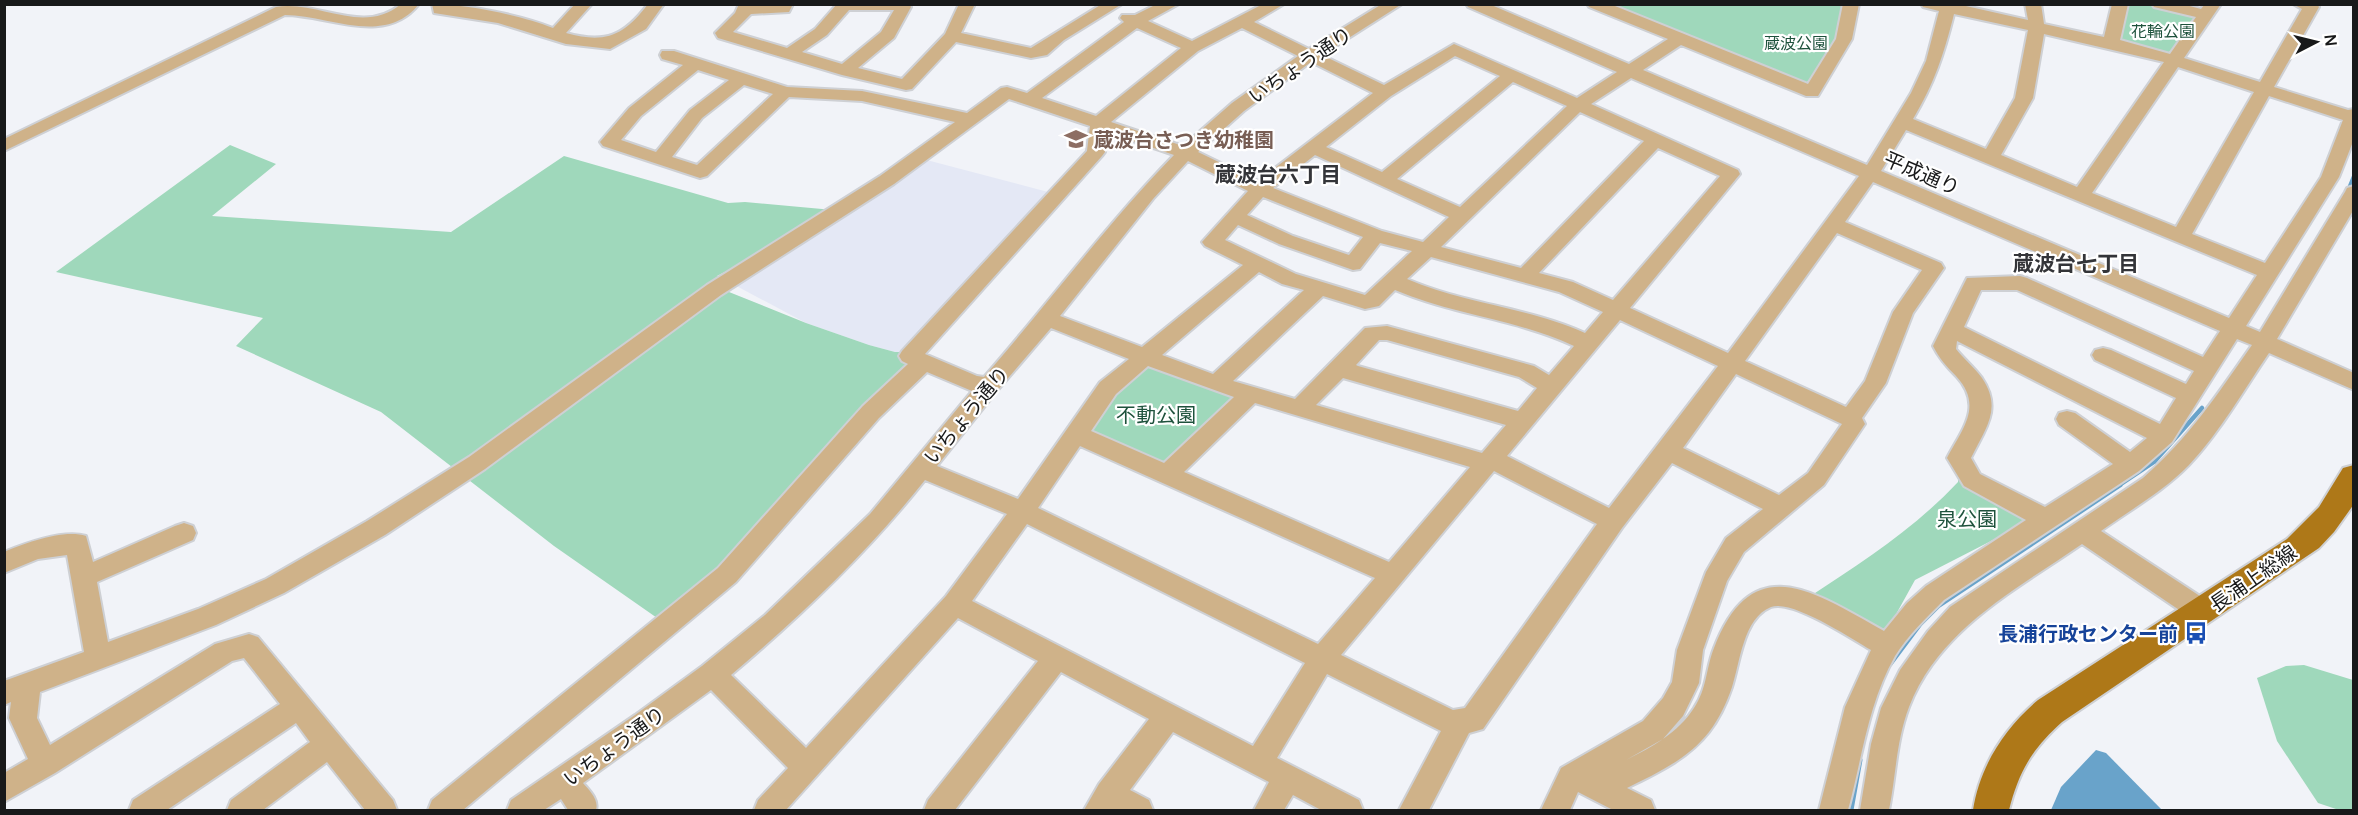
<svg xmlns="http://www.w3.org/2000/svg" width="2358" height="815" viewBox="0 0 2358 815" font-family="Manrope,'Noto Sans JP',sans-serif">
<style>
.built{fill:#e4e8f5}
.green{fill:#9fd8bb}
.water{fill:#69a3ca}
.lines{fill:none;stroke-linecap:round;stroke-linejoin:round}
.stream-far2{stroke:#69a3ca;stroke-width:4}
.stream-far1{stroke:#69a3ca;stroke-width:4.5}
.stream{stroke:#69a3ca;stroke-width:5}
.minor-casing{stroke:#ced0d4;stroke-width:4}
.major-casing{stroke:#ced0d4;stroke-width:4}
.minor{fill:#cfb289;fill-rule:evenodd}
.major{fill:#ae7818;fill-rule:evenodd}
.labels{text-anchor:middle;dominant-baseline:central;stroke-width:4.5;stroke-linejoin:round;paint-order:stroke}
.far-park-label{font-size:16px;fill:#1e523c;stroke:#fff}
.street-label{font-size:20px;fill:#18191a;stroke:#fff}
.education-label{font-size:20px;font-weight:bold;fill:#785e54;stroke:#fff;text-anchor:start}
.park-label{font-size:20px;fill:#1e523c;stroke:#fff}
.transit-label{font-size:20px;font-weight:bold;fill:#164399;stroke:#fff;text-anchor:end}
.neighbourhood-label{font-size:21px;font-weight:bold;fill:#343539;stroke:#fff}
</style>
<rect width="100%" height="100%" fill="#f1f3f8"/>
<path class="built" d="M 919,158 L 1048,192 L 909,352 L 895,352 L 869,345 L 806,323 L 729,282 Z"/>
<g class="green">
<path d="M 1595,5 L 1851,5 L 1844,39 L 1812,92 Z"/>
<path d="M 2120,5 L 2160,5 L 2205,15 L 2174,60 L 2111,43 Z"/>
<path d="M 230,145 L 276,164 L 212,216 L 451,232 L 564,156 L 728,203 L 745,202 L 844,211 L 717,276 L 729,292 L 806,323 L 869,345 L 895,352 L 909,352 L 904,369 L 717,571 L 660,620 L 554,546 L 381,412 L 236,346 L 263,318 L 56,272 Z"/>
<path d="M 1147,356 L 1250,395 L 1166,475 L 1076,434 Z"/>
<path d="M 1958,474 L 2032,520 L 1915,580 L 1884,636 L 1809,597 C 1862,562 1914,529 1958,482 Z"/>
<path d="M 2304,665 L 2353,680 L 2353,810 L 2339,810 L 2318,803 L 2277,741 L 2257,678 L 2286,666 Z"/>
</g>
<path class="water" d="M 2096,750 L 2106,753 L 2162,810 L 2051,810 L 2061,787 Z"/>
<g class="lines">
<path class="stream-far2" d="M 2347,193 L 2354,176"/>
<path class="stream-far1" d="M 2118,486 L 2154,462 L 2202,408"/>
<g class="stream">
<path d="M 1890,664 L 1920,624 L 1938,606 L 2120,485"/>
<path d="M 1851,810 L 1860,760"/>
</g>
<g class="minor-casing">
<g id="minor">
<path d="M 401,4 L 419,4 C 385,47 328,15 285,15 L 4,151 L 4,139 L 276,7 C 318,0 363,36 401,4 Z"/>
<path d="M 432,4 C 465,4 520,15 553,28 L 575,4 L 592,4 L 566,33 C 605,44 624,36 648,4 L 664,4 L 646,29 L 610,49 L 566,44 L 498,23 L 434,13 Z"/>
<path d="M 739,4 L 793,4 L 789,12 L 751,14 L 733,32 L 787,48 L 815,29 L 837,4 L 909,4 L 911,7 L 894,38 L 858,68 L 902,79 L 945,34 L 959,4 L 975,4 L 961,33 L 1031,48 L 1102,4 L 1122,4 L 1064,40 L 1047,55 L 1031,58 L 956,42 L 912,89 L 906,90 L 842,75 L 718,38 L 715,33 L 735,13 ZM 849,10 L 894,10 L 881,32 L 842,64 L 802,52 L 827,35 Z"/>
<path d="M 1157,4 L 1179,4 L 1148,21 L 1192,41 L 1263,4 L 1284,4 L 1254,22 L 1309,49 L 1382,4 L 1402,4 L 1322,55 L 1384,85 L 1454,44 L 1577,98 L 1617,72 L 1468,7 L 1466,4 L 1489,4 L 1629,64 L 1668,39 L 1589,7 L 1587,4 L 1610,4 L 1808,84 L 1836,39 L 1843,4 L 1859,4 L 1852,39 L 1818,96 L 1806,96 L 1681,45 L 1643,70 L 1867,165 L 1911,93 L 1926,61 L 1939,11 L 1923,7 L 1921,4 L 1957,4 L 2028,20 L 2025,4 L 2041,4 L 2044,24 L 2104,37 L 2112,4 L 2128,4 L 2120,40 L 2170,54 L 2196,17 L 2154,7 L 2152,4 L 2182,4 L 2201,9 L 2205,4 L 2221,4 L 2184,58 L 2260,82 L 2302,9 L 2293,4 L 2317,4 L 2319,7 L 2274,87 L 2348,110 L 2354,109 L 2354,139 L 2339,177 L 2246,326 L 2260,332 L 2345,192 L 2347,188 L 2354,186 L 2354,209 L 2277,339 L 2354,373 L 2354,390 L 2269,353 C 2243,391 2220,432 2189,465 C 2164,491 2130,510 2101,531 L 2212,604 L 2216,612 L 2212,620 L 2203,623 L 2194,620 L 2082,544 C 2017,589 1939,629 1909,707 C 1896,741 1896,776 1889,810 L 1860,810 L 1871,744 L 1881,708 L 1900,670 L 1928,631 L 1950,607 L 2143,478 C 2190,437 2216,396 2252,345 L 2237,339 L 2172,442 L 2139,471 L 1944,600 C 1927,617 1908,635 1895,656 C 1868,703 1862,759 1848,810 L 1819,810 L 1845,707 L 1871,650 C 1852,639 1792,599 1771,607 C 1743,618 1740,663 1732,687 C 1727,702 1719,719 1709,732 C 1688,759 1657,773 1627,788 L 1651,800 L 1655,810 L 1613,810 L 1578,792 L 1570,810 L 1541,810 L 1561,768 L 1643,721 L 1663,698 L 1672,682 L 1677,650 L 1706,572 L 1726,538 L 1763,509 L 1672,463 L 1622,528 L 1483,729 L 1469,733 L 1429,810 L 1399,810 L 1441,731 L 1327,674 L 1277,758 L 1359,800 L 1363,810 L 1321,810 L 1293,795 L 1284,810 L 1254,810 L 1269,782 L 1173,732 L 1130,790 L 1149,800 L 1153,810 L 1084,810 L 1099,784 L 1149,719 L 1061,672 L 955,810 L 924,810 L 928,800 L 1038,661 L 958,618 L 786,810 L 754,810 L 758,800 L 788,768 L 711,690 L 583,783 C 590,791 599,800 596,810 L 568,810 L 561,799 L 544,810 L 507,810 L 511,800 L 635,715 L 702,666 L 765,615 L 870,514 L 972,391 L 927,372 L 879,418 L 736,582 L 463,810 L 428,810 L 432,800 L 718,568 L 863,406 L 908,364 L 902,361 L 899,356 L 902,351 L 1087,151 L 1090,126 L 1009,99 L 894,184 L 721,295 L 485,469 L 385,535 L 284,593 L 216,625 L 40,692 L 37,718 L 50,745 L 215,644 L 249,634 L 258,637 L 393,800 L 397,810 L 365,810 L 327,762 L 263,810 L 227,810 L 231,800 L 310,742 L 296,723 L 167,810 L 129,810 L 133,800 L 280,704 L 244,658 L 232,661 L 55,773 L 4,802 L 4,773 L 28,759 L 9,718 L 11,702 L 4,705 L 4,681 L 84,652 L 67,555 L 38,559 L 4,573 L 4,552 C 26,543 63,529 86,536 L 93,562 L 175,526 L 184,523 L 193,526 L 196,533 L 193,540 L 97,582 L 108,642 L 198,609 L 266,579 L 367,521 L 469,457 L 707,285 L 880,176 L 955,122 L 862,101 L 789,97 L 707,176 L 700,178 L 603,146 L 600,142 L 629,108 L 683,65 L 662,59 L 660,55 L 662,51 L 674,51 L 787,87 L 862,91 L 967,113 L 1001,88 L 1007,87 L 1027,93 L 1124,22 L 1120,18 L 1122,15 L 1135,15 ZM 1954,14 L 2028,30 L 2015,98 L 1986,149 L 1913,119 C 1934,84 1944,54 1954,14 ZM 1137,28 L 1181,48 L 1096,116 L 1042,98 ZM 1242,28 L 1298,56 L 1232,103 L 1183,146 L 1111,122 L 1198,51 ZM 2044,34 L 2164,62 L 2077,187 L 2001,155 L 2033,98 ZM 1455,56 L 1500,76 L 1382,172 L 1326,147 L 1391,96 ZM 1311,62 L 1373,93 L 1258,181 L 1198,152 L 1244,111 ZM 2178,67 L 2254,92 L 2176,227 L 2092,193 ZM 698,70 L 729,80 L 690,110 L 656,152 L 621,140 L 641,116 ZM 1631,78 L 1859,176 L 1728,353 L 1630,308 L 1740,174 L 1738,170 L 1591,104 ZM 1513,82 L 1567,106 L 1460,207 L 1397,179 ZM 744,85 L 773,94 L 697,165 L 672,157 L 702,118 ZM 2269,96 L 2343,120 L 2321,177 L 2265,263 L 2192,234 ZM 1580,112 L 1644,141 L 1521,268 L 1441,247 ZM 1906,130 L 2257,275 L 2229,318 L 1881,171 ZM 1107,132 L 1174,155 C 1106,225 1048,304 984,377 L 977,376 L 925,354 L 1102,156 L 1105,152 ZM 1658,148 L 1720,176 L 1613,300 L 1573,282 L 1539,273 ZM 1315,155 L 1449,217 L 1423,242 L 1382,231 L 1273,188 ZM 1188,161 L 1248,191 L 1202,242 L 1205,246 L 1243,265 L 1142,347 L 1060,316 L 1153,199 ZM 1873,182 L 2220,331 L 2203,357 L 2027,278 L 2020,276 L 1967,278 L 1933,346 C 1939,358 1947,367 1956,376 C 1984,406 1962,429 1947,458 L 1964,486 L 2026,520 L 1926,586 L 1907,603 L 1884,631 C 1815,593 1753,547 1714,648 C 1706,668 1707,689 1694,708 C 1678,733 1652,747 1626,760 L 1663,739 L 1683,716 L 1699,683 L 1703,650 L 1727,581 L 1744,552 L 1824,485 L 1865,424 L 1862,418 L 1886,383 L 1913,313 L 1944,268 L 1941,263 L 1845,222 ZM 1263,197 L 1363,237 L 1349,255 L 1293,236 L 1247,215 ZM 1238,225 L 1279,244 L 1353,270 L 1360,269 L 1380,243 L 1412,251 L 1365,295 L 1296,274 L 1225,240 ZM 1837,233 L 1922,270 L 1893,312 L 1865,381 L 1846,407 L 1745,361 ZM 1431,257 L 1559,292 L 1603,312 L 1585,333 C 1528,307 1464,304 1407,279 ZM 1259,272 L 1282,284 L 1304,290 L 1213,374 L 1162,355 ZM 1395,290 C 1453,315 1517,319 1574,346 L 1549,375 L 1534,366 L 1387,326 L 1365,328 L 1295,399 L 1233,381 L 1323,296 L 1365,309 L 1379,306 ZM 1981,290 L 2017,290 L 2194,371 L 2186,384 L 2111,350 L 2103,348 L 2095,350 L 2092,355 L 2095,360 L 2176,398 L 2160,424 L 1964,327 ZM 1620,320 L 1718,366 L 1609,508 L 1507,456 ZM 1051,328 L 1129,359 L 1100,382 L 1018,499 L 937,466 L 997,391 ZM 1379,340 L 1387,340 L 1519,377 L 1537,388 L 1518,411 L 1358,366 L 1356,365 ZM 1957,341 L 2147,438 L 2130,452 L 2075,413 L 2067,411 L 2059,413 L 2056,419 L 2059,425 L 2113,464 L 2045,507 L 1980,474 L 1971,458 C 1985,429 2003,409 1982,378 C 1974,367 1964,359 1956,349 ZM 1148,366 L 1234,397 L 1164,463 L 1091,431 L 1116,394 ZM 1736,374 L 1842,424 L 1808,473 L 1779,495 L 1683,448 ZM 1343,378 L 1350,380 L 1506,425 L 1482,453 L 1316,405 ZM 1255,403 L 1470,467 L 1389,562 L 1184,472 ZM 1080,446 L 1375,578 L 1318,644 L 1038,508 ZM 1494,471 L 1597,524 L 1465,708 L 1453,710 L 1341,655 ZM 925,480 L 1007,514 L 946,596 L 806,748 L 731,675 C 801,616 868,552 925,480 ZM 1027,524 L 1305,663 L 1253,746 L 972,601 Z"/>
</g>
</g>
<g class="major-casing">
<path id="major" d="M 2354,465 L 2354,504 L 2334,532 L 2319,548 L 2062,722 C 2032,749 2019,771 2009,810 L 1973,810 C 1980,766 2004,729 2038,700 L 2287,539 L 2319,507 L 2343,468 Z"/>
</g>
<use href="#minor" class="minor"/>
<use href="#major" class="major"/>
</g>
<defs>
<g id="school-bare" transform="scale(1.8)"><path d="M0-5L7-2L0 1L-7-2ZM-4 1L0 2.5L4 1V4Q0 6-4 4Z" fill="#8d6e63" stroke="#fff" stroke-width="2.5" paint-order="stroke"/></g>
<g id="bus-bare" transform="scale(1.8)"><path d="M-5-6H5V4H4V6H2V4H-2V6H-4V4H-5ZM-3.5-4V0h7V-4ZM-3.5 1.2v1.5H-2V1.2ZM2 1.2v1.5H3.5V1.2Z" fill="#1a4fb4" stroke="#fff" stroke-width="2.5" paint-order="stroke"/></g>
</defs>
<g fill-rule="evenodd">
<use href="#school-bare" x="1076" y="139"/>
<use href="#bus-bare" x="2196" y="633"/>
</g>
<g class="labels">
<g class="far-park-label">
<text x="2163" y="31">花輪公園</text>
<text x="1796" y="43">蔵波公園</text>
</g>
<g class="street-label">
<text transform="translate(1300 65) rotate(-34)">いちょう通り</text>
<text transform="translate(1922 173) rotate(23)">平成通り</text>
<text transform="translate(966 415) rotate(-50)">いちょう通り</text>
<text transform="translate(2253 578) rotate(-35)">長浦上総線</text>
<text transform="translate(614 746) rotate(-36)">いちょう通り</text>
</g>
<g class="education-label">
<text x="1094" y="139">蔵波台さつき幼稚園</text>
</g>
<g class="park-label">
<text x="1156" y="414">不動公園</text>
<text x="1967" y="518">泉公園</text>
</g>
<g class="transit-label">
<text x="2178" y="633">長浦行政センター前</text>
</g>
<g class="neighbourhood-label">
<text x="1278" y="174">蔵波台六丁目</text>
<text x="2076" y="263">蔵波台七丁目</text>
</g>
</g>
<rect width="2358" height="815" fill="none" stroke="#18191a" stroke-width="12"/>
<g transform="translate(2316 42) rotate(83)" stroke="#ffffff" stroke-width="4.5" paint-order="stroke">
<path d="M0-4.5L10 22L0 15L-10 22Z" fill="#18191a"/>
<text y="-9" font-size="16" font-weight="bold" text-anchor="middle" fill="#18191a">N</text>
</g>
</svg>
